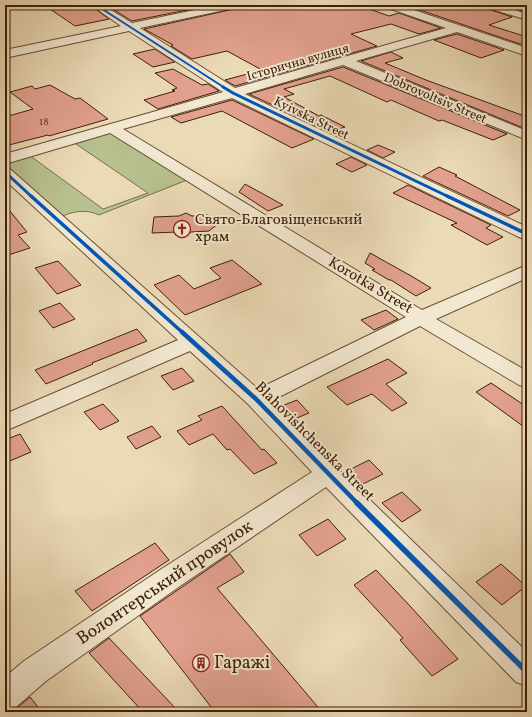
<svg xmlns="http://www.w3.org/2000/svg" width="532" height="717" viewBox="0 0 532 717" font-family="Vollkorn,serif">
<style>
.green{fill:#b7c08e;stroke:#7a704a}
.building{fill:#e2a18f;stroke:#3e2007}
.lines{fill:none;stroke-linecap:round;stroke-linejoin:round}
.minor-casing{stroke:#694e33;stroke-width:2}
.minor{fill:#f2e7d0;fill-rule:evenodd}
.cycleway-far4-casing{stroke:#f2e7d0;stroke-width:3.5}
.cycleway-far3-casing{stroke:#f2e7d0;stroke-width:4.5}
.cycleway-far2-casing{stroke:#f2e7d0;stroke-width:5.5}
.cycleway-far1-casing{stroke:#f2e7d0;stroke-width:7}
.cycleway-casing{stroke:#f2e7d0;stroke-width:8}
.cycleway-far4{stroke:#0057b8;stroke-width:2}
.cycleway-far3{stroke:#0057b8;stroke-width:3}
.cycleway-far2{stroke:#0057b8;stroke-width:3.5}
.cycleway-far1{stroke:#0057b8;stroke-width:4.5}
.cycleway{stroke:#0057b8;stroke-width:5.5}
.labels{text-anchor:middle;dominant-baseline:central;stroke-width:4;stroke-linejoin:round;paint-order:stroke}
.far-number-label{font-size:11px;fill:#674029}
.far-street-label{font-size:13px;fill:#3e2007;stroke:#f2e7d0}
.poi-label{font-size:15px;fill:#3e2007;stroke:#f2e7d0;text-anchor:start}
.street-label{font-size:15px;fill:#3e2007;stroke:#f2e7d0}
.near-street-label{font-size:18px;fill:#3e2007;stroke:#f2e7d0}
.near-poi-label{font-size:18px;fill:#3e2007;stroke:#f2e7d0;text-anchor:start}
</style>
<rect width="100%" height="100%" fill="#ebdab6"/>
<filter id="stains"><feTurbulence type="fractalNoise" baseFrequency=".005" numOctaves="4"/><feColorMatrix values="0 0 0 0 .2 0 0 0 0 .09 0 0 0 0 .02 0 0 0 .5 -.17"/></filter>
<radialGradient id="worn" r=".72"><stop offset=".6" stop-color="#630" stop-opacity="0"/><stop offset="1" stop-color="#630" stop-opacity=".3"/></radialGradient>
<path class="green" d="M 109,132 L 187,180 L 99,215 C 87,209 72,211 61,217 L 5,165 L 5,161 L 29,155 L 103,209 L 148,193 L 73,142 Z"/>
<g class="building">
<path d="M 44,5 L 90,5 L 109,19 L 75,26 Z"/>
<path d="M 106,5 L 212,5 L 132,21 Z"/>
<path d="M 240,5 L 358,5 L 389,16 L 399,13 L 441,28 L 419,34 L 391,24 L 351,34 L 377,46 L 235,86 L 225,80 L 262,70 L 227,51 L 192,59 L 171,46 L 173,45 L 144,29 L 234,9 Z"/>
<path d="M 425,5 L 437,9 L 452,5 L 483,5 L 485,8 L 512,17 L 489,25 L 527,37 L 527,42 L 520,44 L 414,8 Z"/>
<path d="M 505,5 L 527,5 L 527,12 L 526,12 Z"/>
<path d="M 457,34 L 504,50 L 481,58 L 434,40 Z"/>
<path d="M 155,49 L 175,62 L 153,67 L 133,54 Z"/>
<path d="M 391,52 L 403,58 L 385,63 L 426,80 L 527,117 L 527,124 L 521,127 L 361,61 Z"/>
<path d="M 343,67 L 507,134 L 493,140 L 442,120 L 439,121 L 391,100 L 387,102 L 330,76 L 284,89 L 294,94 L 284,97 L 319,116 L 321,115 L 345,127 L 330,132 L 249,94 Z"/>
<path d="M 173,69 L 202,85 L 208,84 L 219,91 L 158,109 L 144,100 L 175,91 L 172,90 L 177,88 L 155,73 Z"/>
<path d="M 50,85 L 75,99 L 80,98 L 108,119 L 49,136 L 48,135 L 5,146 L 5,117 L 33,109 L 10,92 L 32,86 L 35,89 Z"/>
<path d="M 232,100 L 314,139 L 292,148 L 222,111 L 181,123 L 171,117 Z"/>
<path d="M 378,145 L 395,152 L 383,158 L 367,150 Z"/>
<path d="M 351,157 L 367,165 L 352,172 L 336,164 Z"/>
<path d="M 439,167 L 457,175 L 455,176 L 520,210 L 508,216 L 423,176 Z"/>
<path d="M 245,184 L 283,205 L 268,211 L 239,192 Z"/>
<path d="M 408,185 L 491,225 L 486,228 L 503,237 L 487,245 L 451,225 L 457,223 L 393,193 Z"/>
<path d="M 5,205 L 27,232 L 18,235 L 30,248 L 5,256 Z"/>
<path d="M 186,213 L 192,216 L 208,215 L 219,223 L 209,231 L 191,232 L 184,235 L 177,232 L 152,233 L 154,217 L 179,216 Z"/>
<path d="M 370,253 L 413,277 L 431,288 L 416,296 L 391,280 L 389,280 L 372,270 L 375,269 L 365,263 Z"/>
<path d="M 232,260 L 262,284 L 185,315 L 154,285 L 179,275 L 194,289 L 221,278 L 210,268 Z"/>
<path d="M 58,261 L 81,285 L 57,294 L 35,268 Z"/>
<path d="M 60,303 L 75,319 L 53,328 L 39,311 Z"/>
<path d="M 386,310 L 398,319 L 374,330 L 361,320 Z"/>
<path d="M 137,329 L 147,341 L 92,363 L 93,364 L 46,384 L 35,370 Z"/>
<path d="M 388,359 L 407,373 L 386,384 L 407,403 L 392,411 L 372,394 L 347,405 L 327,387 Z"/>
<path d="M 182,368 L 194,381 L 173,390 L 161,376 Z"/>
<path d="M 491,383 L 527,407 L 527,429 L 476,392 Z"/>
<path d="M 297,400 L 309,413 L 292,420 L 279,407 Z"/>
<path d="M 103,404 L 119,421 L 100,430 L 84,412 Z"/>
<path d="M 222,406 L 262,450 L 264,449 L 277,463 L 254,474 L 230,449 L 227,450 L 213,434 L 189,445 L 177,431 L 202,420 L 198,416 Z"/>
<path d="M 152,426 L 161,437 L 136,449 L 127,437 Z"/>
<path d="M 20,434 L 31,452 L 5,463 L 5,440 Z"/>
<path d="M 369,460 L 383,474 L 363,484 L 349,470 Z"/>
<path d="M 402,492 L 421,510 L 402,522 L 382,503 Z"/>
<path d="M 328,519 L 346,539 L 317,556 L 299,535 Z"/>
<path d="M 155,543 L 169,560 L 92,611 L 75,591 Z"/>
<path d="M 230,554 L 244,572 L 217,588 L 322,712 L 215,712 L 140,616 Z"/>
<path d="M 501,564 L 526,586 L 502,605 L 476,582 Z"/>
<path d="M 376,570 L 410,606 L 458,659 L 432,676 L 400,640 L 403,638 L 354,585 Z"/>
<path d="M 109,638 L 179,712 L 143,712 L 89,653 Z"/>
<path d="M 30,697 L 42,712 L 9,712 L 17,708 Z"/>
</g>
<g class="lines">
<g class="minor-casing">
<g id="minor">
<path d="M 91,5 L 103,5 L 132,23 L 219,5 L 239,5 L 234,8 L 140,28 L 235,88 L 446,28 L 385,7 L 384,5 L 399,5 L 527,48 L 527,56 L 457,32 L 356,61 L 527,131 L 527,140 L 343,65 L 245,94 L 527,227 L 527,239 L 521,238 L 232,98 L 123,129 L 422,310 L 527,265 L 527,278 L 436,319 L 527,371 L 527,387 L 519,385 L 420,326 L 271,401 L 337,468 L 527,652 L 527,686 L 516,682 L 326,487 L 180,586 L 46,681 L 16,707 L 5,712 L 5,677 L 24,661 L 160,570 L 312,472 L 248,404 L 190,351 L 5,431 L 5,414 L 178,340 L 5,180 L 5,167 L 10,169 L 258,389 L 406,317 L 110,133 L 5,164 L 5,154 L 223,92 L 129,31 L 5,58 L 5,50 L 121,26 Z"/>
<path d="M 484,5 L 500,5 L 527,14 L 527,20 L 485,7 Z"/>
</g>
</g>
<use href="#minor" class="minor"/>
<g class="cycleway-far4-casing">
<path id="cycleway-far4" d="M 96,5 L 225,88"/>
</g>
<g class="cycleway-far3-casing">
<g id="cycleway-far3">
<path d="M 223,87 L 233,93 L 449,197"/>
<path d="M 5,172 L 32,197"/>
</g>
</g>
<g class="cycleway-far2-casing">
<g id="cycleway-far2">
<path d="M 31,196 L 183,333"/>
<path d="M 447,196 L 527,234"/>
</g>
</g>
<g class="cycleway-far1-casing">
<path id="cycleway-far1" d="M 182,332 L 256,399 L 358,504"/>
</g>
<g class="cycleway-casing">
<path id="cycleway" d="M 357,503 L 527,672"/>
</g>
<use href="#cycleway-far4" class="cycleway-far4"/>
<use href="#cycleway-far3" class="cycleway-far3"/>
<use href="#cycleway-far2" class="cycleway-far2"/>
<use href="#cycleway-far1" class="cycleway-far1"/>
<use href="#cycleway" class="cycleway"/>
</g>
<defs>
<g id="church-ring" transform="scale(0.9)"><circle r="9.5" fill="#f2e7d0" stroke="#8f2418" stroke-width="1.5"/><path d="M-1.2-6h2.4v3.5h3.3v2.4h-3.3V6h-2.4V-.1h-3.3v-2.4h3.3Z" fill="#8f2418"/></g>
<g id="building-ring" transform="scale(0.9)"><circle r="9.5" fill="#f2e7d0" stroke="#8f2418" stroke-width="1.5"/><path d="M-4-6H4V6H1V3H-1V6H-4ZM-2.5-4.3h1.7v1.8h-1.7ZM.8-4.3h1.7v1.8H.8ZM-2.5-1h1.7V.8h-1.7ZM.8-1h1.7V.8H.8Z" fill="#8f2418"/></g>
</defs>
<g fill-rule="evenodd">
<use href="#church-ring" x="182" y="229"/>
<use href="#building-ring" x="201" y="663"/>
</g>
<g class="labels">
<g class="far-number-label">
<text x="44" y="122">18</text>
</g>
<g class="far-street-label">
<text transform="translate(298 63) rotate(-16)">Історична вулиця</text>
<text transform="translate(435 99) rotate(23)">Dobrovoltsiv Street</text>
<text transform="translate(311 119) rotate(26)">Kyivska Street</text>
</g>
<g class="poi-label">
<text x="195" y="220">Свято-Благовіщенський<tspan x="195" dy="17">храм</tspan></text>
</g>
<g class="street-label">
<text transform="translate(370 286) rotate(31)">Korotka Street</text>
<text transform="translate(314 442) rotate(45)">Blahovishchenska Street</text>
</g>
<g class="near-street-label">
<text transform="translate(165 583) rotate(-34)">Волонтерський провулок</text>
</g>
<g class="near-poi-label">
<text x="214" y="663">Гаражі</text>
</g>
</g>
<rect width="532" height="717" fill="none" stroke="#ebdab6" stroke-width="20"/>
<rect x="6" y="6" width="520" height="705" fill="none" stroke="#3e2007" stroke-width="2"/>
<rect x="10" y="10" width="512" height="697" fill="none" stroke="#3e2007"/>
<rect width="100%" height="100%" filter="url(#stains)"/>
<rect width="100%" height="100%" fill="url(#worn)"/>
</svg>
